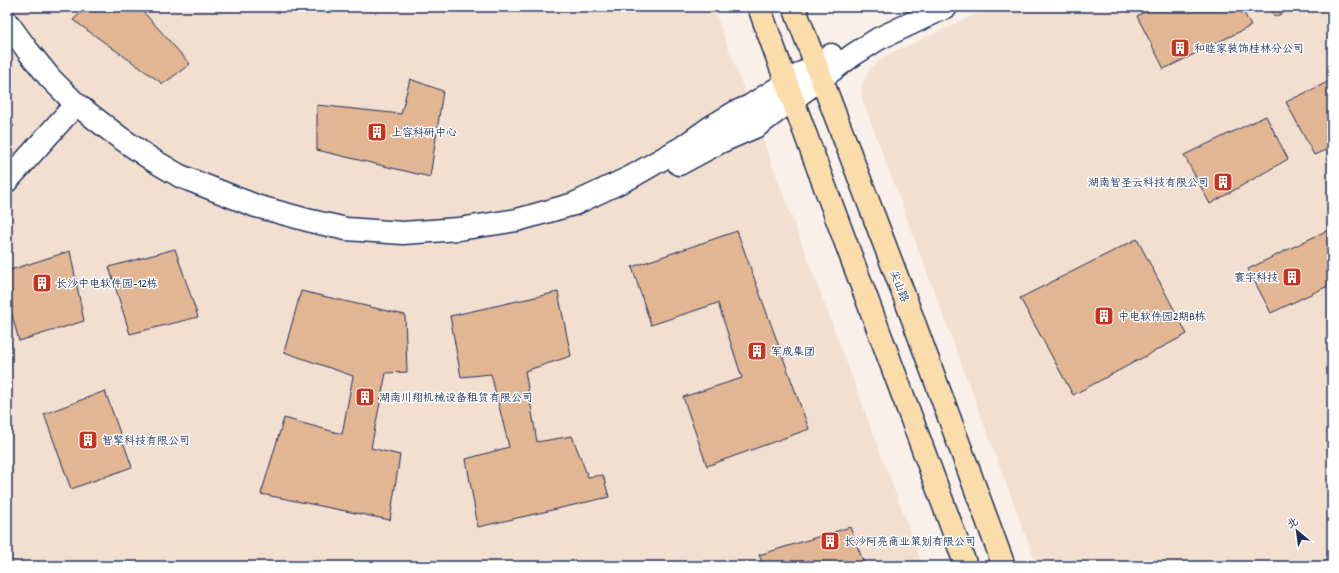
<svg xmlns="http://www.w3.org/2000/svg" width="1339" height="573" viewBox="0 0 1339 573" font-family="'Patrick Hand','LXGW WenKai TC',sans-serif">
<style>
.built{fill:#f2dfcf}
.building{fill:#e3b693;stroke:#1b2f5e}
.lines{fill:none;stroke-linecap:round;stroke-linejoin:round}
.street-casing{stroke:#1b2f5e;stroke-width:25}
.secondary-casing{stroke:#1b2f5e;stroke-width:25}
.primary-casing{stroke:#1b2f5e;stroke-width:25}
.street{stroke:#fff;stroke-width:22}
.secondary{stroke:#fff;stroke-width:22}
.primary{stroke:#fbddab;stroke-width:22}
.labels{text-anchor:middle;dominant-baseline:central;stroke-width:3;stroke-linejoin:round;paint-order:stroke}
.poi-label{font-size:11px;fill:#1b2f5e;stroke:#fff;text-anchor:start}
.street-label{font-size:11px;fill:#1b2f5e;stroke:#fff}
</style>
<rect width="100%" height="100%" fill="#f9f0e9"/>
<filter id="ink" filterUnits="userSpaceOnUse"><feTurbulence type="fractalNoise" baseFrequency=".025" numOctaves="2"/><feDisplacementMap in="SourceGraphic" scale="8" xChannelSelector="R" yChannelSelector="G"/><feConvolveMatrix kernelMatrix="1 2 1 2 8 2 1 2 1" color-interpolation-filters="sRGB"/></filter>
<g filter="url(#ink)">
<g class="built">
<path d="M 7,7 L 713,7 L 923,566 L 7,566 Z"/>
<path d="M 992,7 L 1332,7 L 1332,566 L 1037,566 L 863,101 L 861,86 L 870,69 L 887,55 Z"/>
</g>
<g class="building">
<path d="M 87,7 L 139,7 L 190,64 L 163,84 L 73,20 Z"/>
<path d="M 1154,7 L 1241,7 L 1251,26 L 1164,69 L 1137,16 Z"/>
<path d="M 1269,7 L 1294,7 L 1275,17 Z"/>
<path d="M 410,79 L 443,91 L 430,177 L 317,150 L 317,105 L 401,114 Z"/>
<path d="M 1332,80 L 1332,147 L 1314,155 L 1286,102 Z"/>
<path d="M 1266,116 L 1288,159 L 1210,204 L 1184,155 Z"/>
<path d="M 7,120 L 14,126 L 7,133 Z"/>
<path d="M 1330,229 L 1332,233 L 1332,284 L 1271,313 L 1248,269 Z"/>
<path d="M 737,231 L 809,429 L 707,466 L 683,397 L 742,378 L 718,303 L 651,325 L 632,267 Z"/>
<path d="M 1137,239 L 1187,334 L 1073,395 L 1020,298 Z"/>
<path d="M 175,249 L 198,317 L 130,334 L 109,267 Z"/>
<path d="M 70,251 L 84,321 L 19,341 L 7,296 L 7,271 Z"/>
<path d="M 301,291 L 405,315 L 407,372 L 386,373 L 371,448 L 400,455 L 390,520 L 261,494 L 284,418 L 342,434 L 353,376 L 284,352 Z"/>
<path d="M 558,292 L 571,356 L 525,371 L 537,442 L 572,436 L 588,477 L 603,475 L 609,497 L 478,527 L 466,459 L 509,447 L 491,374 L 461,377 L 450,316 Z"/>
<path d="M 105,391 L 132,467 L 71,489 L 44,414 Z"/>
<path d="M 7,396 L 12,412 L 7,413 Z"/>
<path d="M 850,527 L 865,566 L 764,566 L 759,555 Z"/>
</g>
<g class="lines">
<g class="street-casing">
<g id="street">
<path d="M 7,22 L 28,51 L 50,78 L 76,104 L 119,137 L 151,159 L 180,176 L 256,206 L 311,221 L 346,229 L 403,233 L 459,229 L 517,220 L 574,204 L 631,177 L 683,147 L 711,127 L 736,112 L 750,106 L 786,83"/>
<path d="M 679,164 L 720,142 L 757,126 L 792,100"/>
<path d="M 7,181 L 76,104"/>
</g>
</g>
<g class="secondary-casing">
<g id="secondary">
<path d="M 786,83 L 831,55"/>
<path d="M 792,100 L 853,55 L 878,39 L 946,7"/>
</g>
</g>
<g class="primary-casing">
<g id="primary">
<path d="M 759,7 C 826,194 898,379 966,566"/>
<path d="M 794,7 L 905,298 L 1004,566"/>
</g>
</g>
<use href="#street" class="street"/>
<use href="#secondary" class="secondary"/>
<use href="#primary" class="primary"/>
</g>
</g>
<defs>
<g id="building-square" transform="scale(1)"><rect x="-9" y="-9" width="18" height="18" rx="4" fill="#c8321e" stroke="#fff"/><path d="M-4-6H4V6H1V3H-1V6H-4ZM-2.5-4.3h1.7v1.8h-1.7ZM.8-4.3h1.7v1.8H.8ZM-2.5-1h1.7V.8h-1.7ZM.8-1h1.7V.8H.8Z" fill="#fff"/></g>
</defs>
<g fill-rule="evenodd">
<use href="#building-square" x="1180" y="48"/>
<use href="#building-square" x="377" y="132"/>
<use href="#building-square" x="1223" y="182"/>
<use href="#building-square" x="1292" y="277"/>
<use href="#building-square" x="42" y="283"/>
<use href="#building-square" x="1104" y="316"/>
<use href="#building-square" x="757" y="351"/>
<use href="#building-square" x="365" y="397"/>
<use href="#building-square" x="88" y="440"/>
<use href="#building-square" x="830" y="541"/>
</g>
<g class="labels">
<g class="poi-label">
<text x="1194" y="48">和睦家装饰桂林分公司</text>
<text x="391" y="132">上容科研中心</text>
<text x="1209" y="182" text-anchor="end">湖南智圣云科技有限公司</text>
<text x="1278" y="277" text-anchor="end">寰宇科技</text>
<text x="56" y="283">长沙中电软件园-12栋</text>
<text x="1118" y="316">中电软件园2期B栋</text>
<text x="771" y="351">军成集团</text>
<text x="379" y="397">湖南川翔机械设备租赁有限公司</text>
<text x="102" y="440">智擎科技有限公司</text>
<text x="844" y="541">长沙阿亮商业策划有限公司</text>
</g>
<g class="street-label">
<text transform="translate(900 286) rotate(69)">尖山路</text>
</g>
</g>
<rect width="1339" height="573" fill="none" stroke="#fff" stroke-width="24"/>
<rect x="12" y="12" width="1315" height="549" fill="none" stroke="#1b2f5e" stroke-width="1.5" filter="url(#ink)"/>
<g transform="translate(1297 531) rotate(331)" stroke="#ffffff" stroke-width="3" paint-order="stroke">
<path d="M0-3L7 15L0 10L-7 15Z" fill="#1b2f5e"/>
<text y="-6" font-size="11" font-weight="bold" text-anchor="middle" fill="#1b2f5e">北</text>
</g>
</svg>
